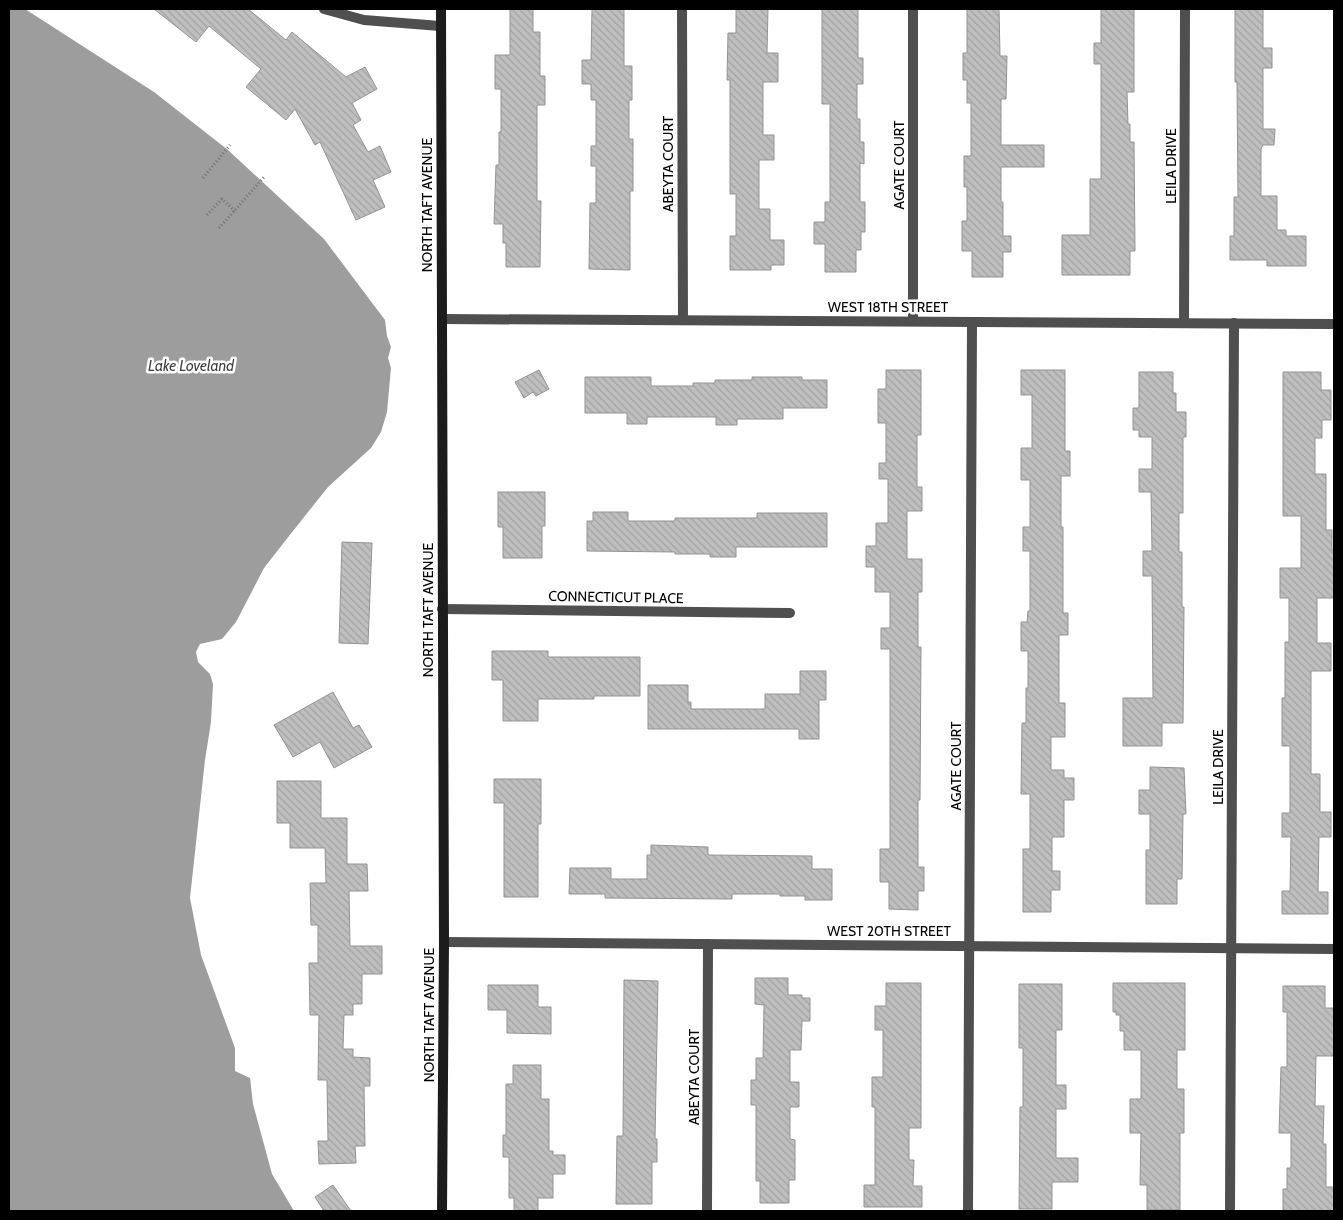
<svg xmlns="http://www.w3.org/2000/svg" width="1343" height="1220" viewBox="0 0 1343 1220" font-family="Cabin,sans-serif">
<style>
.water{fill:#9d9d9d}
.building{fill:url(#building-back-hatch);stroke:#939393}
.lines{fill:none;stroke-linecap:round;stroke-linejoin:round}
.path{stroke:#717171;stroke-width:3;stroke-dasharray:1 2.5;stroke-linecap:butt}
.street{stroke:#4f4f4f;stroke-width:10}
.secondary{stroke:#1c1c1c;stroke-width:10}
.labels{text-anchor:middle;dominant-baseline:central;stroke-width:5;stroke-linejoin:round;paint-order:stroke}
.street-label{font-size:14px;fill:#000;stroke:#fff}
.water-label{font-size:15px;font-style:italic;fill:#3e3e3e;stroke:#fff}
</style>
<defs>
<pattern id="building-back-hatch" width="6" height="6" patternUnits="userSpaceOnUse" patternTransform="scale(1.25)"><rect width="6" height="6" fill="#bfbfbf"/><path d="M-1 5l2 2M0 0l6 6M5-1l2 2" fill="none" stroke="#a2a2a2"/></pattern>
</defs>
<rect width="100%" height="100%" fill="#fff"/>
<path class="water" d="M 9,9 L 25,9 L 154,92 L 228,150 L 324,239 L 385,320 L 387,336 L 391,347 L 388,358 L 391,368 L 387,412 L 381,432 L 371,448 L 328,487 L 289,536 L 264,568 L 236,622 L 222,639 L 200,644 L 196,652 L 198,662 L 210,674 L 213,684 L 211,722 L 205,760 L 190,898 L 201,955 L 235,1048 L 235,1071 L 250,1078 L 253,1104 L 272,1174 L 294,1211 L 9,1211 Z"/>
<g class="building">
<path d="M 154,9 L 248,9 L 286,40 L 292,32 L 346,77 L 365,67 L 377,89 L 352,103 L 361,120 L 353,125 L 368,152 L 380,146 L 391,172 L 373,180 L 385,207 L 356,220 L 320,142 L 315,145 L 295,109 L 286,120 L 246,87 L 261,69 L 209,26 L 196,42 Z"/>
<path d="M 510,9 L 533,9 L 533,32 L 540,32 L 540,76 L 545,76 L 545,105 L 537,105 L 537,201 L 541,201 L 540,267 L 506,267 L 506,243 L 503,243 L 503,224 L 494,224 L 496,165 L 499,165 L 499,132 L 501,132 L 501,89 L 495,89 L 495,55 L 510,55 Z"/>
<path d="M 592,9 L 624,9 L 624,66 L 632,66 L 632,100 L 629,100 L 629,139 L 633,139 L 633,191 L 630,191 L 630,270 L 589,269 L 590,203 L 596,203 L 596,166 L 591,166 L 591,146 L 596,146 L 596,100 L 591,100 L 591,84 L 582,84 L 582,60 L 591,60 Z"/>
<path d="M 736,9 L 768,9 L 767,53 L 778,53 L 778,82 L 763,82 L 763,135 L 774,135 L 774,160 L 759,160 L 759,209 L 770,209 L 770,240 L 784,240 L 784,265 L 771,265 L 771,270 L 730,270 L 730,236 L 736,236 L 736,194 L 730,194 L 730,80 L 727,80 L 728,33 L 736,33 Z"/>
<path d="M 822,9 L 858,9 L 858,58 L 863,58 L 863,84 L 857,84 L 857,119 L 860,119 L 860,142 L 864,142 L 864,164 L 860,163 L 860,202 L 865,202 L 865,232 L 861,232 L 861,250 L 856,250 L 856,272 L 825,272 L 825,244 L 814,244 L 814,222 L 825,222 L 825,202 L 830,202 L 830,104 L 822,104 Z"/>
<path d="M 967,9 L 999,9 L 1000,56 L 1007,56 L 1006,99 L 1001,99 L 1001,145 L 1044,145 L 1044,167 L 1001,167 L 1001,202 L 1003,202 L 1003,236 L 1011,236 L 1011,252 L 1003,252 L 1003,277 L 972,277 L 972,251 L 962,251 L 962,221 L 967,221 L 967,187 L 964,187 L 964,156 L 971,156 L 971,103 L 967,103 L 967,80 L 963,80 L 963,53 L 967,53 Z"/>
<path d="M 1101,9 L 1134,9 L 1134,92 L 1127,92 L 1128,124 L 1130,124 L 1130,142 L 1134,142 L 1135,251 L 1130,251 L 1130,275 L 1062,275 L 1062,235 L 1090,235 L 1090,179 L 1101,179 L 1101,64 L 1094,64 L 1094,43 L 1101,43 Z"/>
<path d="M 1235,9 L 1263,9 L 1263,48 L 1272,48 L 1272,68 L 1263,68 L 1263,129 L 1275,129 L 1274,145 L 1263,145 L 1261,149 L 1261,196 L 1277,196 L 1277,230 L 1286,230 L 1286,236 L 1306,236 L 1306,266 L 1267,266 L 1267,260 L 1230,260 L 1230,236 L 1234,236 L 1234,197 L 1238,197 L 1237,82 L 1235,82 Z"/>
<path d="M 539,370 L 549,389 L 536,396 L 533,392 L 524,398 L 515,382 Z"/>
<path d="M 886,370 L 921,370 L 921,435 L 917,435 L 917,487 L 922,487 L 922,511 L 907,511 L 907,559 L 922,559 L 922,592 L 918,592 L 918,647 L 921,647 L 920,800 L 918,800 L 918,867 L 924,867 L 924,891 L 918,891 L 918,910 L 889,909 L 889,882 L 880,882 L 880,849 L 890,849 L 890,649 L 881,649 L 881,628 L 890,628 L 890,592 L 875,592 L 875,567 L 866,567 L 866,546 L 876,546 L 876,523 L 888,523 L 888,479 L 879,479 L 879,463 L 886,463 L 886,423 L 878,423 L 878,389 L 886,389 Z"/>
<path d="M 1021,370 L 1065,370 L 1065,451 L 1070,451 L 1070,476 L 1061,476 L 1061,527 L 1063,527 L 1063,613 L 1068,613 L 1068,635 L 1059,635 L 1059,703 L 1065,703 L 1065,737 L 1051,737 L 1051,770 L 1064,770 L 1064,778 L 1074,778 L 1074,800 L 1064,800 L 1064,837 L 1052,837 L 1052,871 L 1060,871 L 1060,890 L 1051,890 L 1051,912 L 1023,912 L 1023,849 L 1030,849 L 1030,794 L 1021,794 L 1022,723 L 1026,723 L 1026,688 L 1028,688 L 1028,651 L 1021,651 L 1021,622 L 1027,622 L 1028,611 L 1030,611 L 1030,551 L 1023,551 L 1023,527 L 1030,527 L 1030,480 L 1021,480 L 1021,448 L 1032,448 L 1032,395 L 1021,395 Z"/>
<path d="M 1139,372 L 1173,372 L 1173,393 L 1176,393 L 1176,412 L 1186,412 L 1186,437 L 1183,437 L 1183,513 L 1179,513 L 1179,552 L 1182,552 L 1182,607 L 1184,607 L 1183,723 L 1162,723 L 1162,746 L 1123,746 L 1123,698 L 1153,698 L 1152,576 L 1143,576 L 1143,551 L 1152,551 L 1151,492 L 1139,492 L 1139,469 L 1152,469 L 1152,437 L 1139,437 L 1139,430 L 1133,430 L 1133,408 L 1139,408 Z"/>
<path d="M 1283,372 L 1321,372 L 1321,390 L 1331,390 L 1331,420 L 1322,420 L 1322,438 L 1315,438 L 1315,474 L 1326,474 L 1326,530 L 1332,530 L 1332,550 L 1334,550 L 1334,598 L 1317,598 L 1317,643 L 1331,643 L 1331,671 L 1311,671 L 1311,774 L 1320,774 L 1320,812 L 1331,812 L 1331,837 L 1319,837 L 1318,892 L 1328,892 L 1328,914 L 1282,914 L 1282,891 L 1290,891 L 1291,837 L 1282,837 L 1282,813 L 1290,813 L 1290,746 L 1282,746 L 1282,698 L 1285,698 L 1285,642 L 1289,642 L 1289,598 L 1280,598 L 1280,568 L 1301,568 L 1301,516 L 1283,516 Z"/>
<path d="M 585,377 L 651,377 L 651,386 L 693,386 L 693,383 L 715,383 L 715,380 L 752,380 L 752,377 L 802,377 L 802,380 L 827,380 L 827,408 L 783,408 L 783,419 L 737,419 L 737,425 L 716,425 L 716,417 L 647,417 L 647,424 L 627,424 L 627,413 L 585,413 Z"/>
<path d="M 498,492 L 545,492 L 545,526 L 542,526 L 542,558 L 503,558 L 503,527 L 498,527 Z"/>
<path d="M 593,512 L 628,512 L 628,521 L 675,521 L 675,518 L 757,518 L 757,513 L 827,513 L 827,547 L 736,547 L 736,557 L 710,557 L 710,554 L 675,554 L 675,552 L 587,551 L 587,521 L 593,521 Z"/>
<path d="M 342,542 L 372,543 L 368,644 L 339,643 Z"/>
<path d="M 492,651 L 548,651 L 548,657 L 640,657 L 640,696 L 594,696 L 594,699 L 538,699 L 538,721 L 503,721 L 503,680 L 492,680 Z"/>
<path d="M 800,671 L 826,671 L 826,700 L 819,700 L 819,739 L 799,739 L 799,729 L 648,729 L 648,685 L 688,685 L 688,702 L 691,702 L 691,709 L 765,709 L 765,694 L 800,694 Z"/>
<path d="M 333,692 L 353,728 L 359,725 L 372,747 L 334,768 L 320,742 L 293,757 L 274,725 Z"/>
<path d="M 1150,767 L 1184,768 L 1186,814 L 1183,814 L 1182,879 L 1177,879 L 1177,904 L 1146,904 L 1146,850 L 1150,850 L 1150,814 L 1139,814 L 1139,790 L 1150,790 Z"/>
<path d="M 494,779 L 541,779 L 541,824 L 538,824 L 538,897 L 504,897 L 504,803 L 494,803 Z"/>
<path d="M 277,781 L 321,781 L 321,818 L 347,818 L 347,864 L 367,864 L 368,891 L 349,891 L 350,946 L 382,946 L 382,974 L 362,974 L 362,1004 L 353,1004 L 353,1015 L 344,1015 L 343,1049 L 353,1049 L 353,1057 L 370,1058 L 370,1086 L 364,1086 L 365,1146 L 355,1146 L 356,1163 L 319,1164 L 318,1141 L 328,1141 L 327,1080 L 318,1080 L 319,1015 L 310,1015 L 309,963 L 318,963 L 318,925 L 311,925 L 310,883 L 326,883 L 325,848 L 290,848 L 290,823 L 277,823 Z"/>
<path d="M 651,845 L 708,847 L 708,855 L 812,856 L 812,869 L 832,869 L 832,900 L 805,900 L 805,896 L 780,896 L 780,894 L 732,894 L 732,899 L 605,898 L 605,894 L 569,894 L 570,868 L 611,868 L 611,879 L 647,879 L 647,855 L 651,855 Z"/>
<path d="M 755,978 L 788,978 L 788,995 L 802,995 L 802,998 L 810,998 L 810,1021 L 802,1021 L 801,1050 L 790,1050 L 790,1082 L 799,1082 L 799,1107 L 790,1107 L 790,1139 L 795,1140 L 795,1180 L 789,1180 L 789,1203 L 760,1203 L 760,1181 L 756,1181 L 756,1105 L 751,1105 L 751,1080 L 756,1080 L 756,1058 L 763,1058 L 764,1005 L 755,1004 Z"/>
<path d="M 624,980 L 658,981 L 655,1139 L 657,1139 L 657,1162 L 652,1162 L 652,1204 L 616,1204 L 617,1136 L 623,1136 Z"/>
<path d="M 886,983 L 921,983 L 921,1128 L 909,1128 L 909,1160 L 914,1160 L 913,1186 L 922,1186 L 922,1207 L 864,1207 L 864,1185 L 875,1185 L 875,1107 L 872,1107 L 872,1077 L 883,1077 L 883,1030 L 875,1030 L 875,1006 L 886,1006 Z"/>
<path d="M 1113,983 L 1185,983 L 1185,1050 L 1177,1050 L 1177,1089 L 1184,1089 L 1184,1133 L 1180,1133 L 1180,1210 L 1147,1210 L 1147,1185 L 1140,1185 L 1141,1133 L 1130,1133 L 1130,1099 L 1141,1099 L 1141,1050 L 1124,1050 L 1124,1031 L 1120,1031 L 1120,1015 L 1116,1015 L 1116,1012 L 1113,1012 Z"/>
<path d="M 1019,984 L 1062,984 L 1062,1030 L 1056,1030 L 1056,1085 L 1066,1085 L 1066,1109 L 1056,1109 L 1056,1158 L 1078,1158 L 1078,1182 L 1052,1182 L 1052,1209 L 1019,1209 L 1020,1107 L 1023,1107 L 1023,1048 L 1019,1048 Z"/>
<path d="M 488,985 L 538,985 L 538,1007 L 551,1007 L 551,1034 L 507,1033 L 507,1010 L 488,1010 Z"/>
<path d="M 1283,986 L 1325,986 L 1325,1008 L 1334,1008 L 1334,1056 L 1316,1056 L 1315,1106 L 1324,1106 L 1323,1144 L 1326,1144 L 1326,1187 L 1334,1187 L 1334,1211 L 1283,1211 L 1283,1189 L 1287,1189 L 1287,1168 L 1291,1168 L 1291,1133 L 1279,1133 L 1281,1067 L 1287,1067 L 1287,1012 L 1283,1012 Z"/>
<path d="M 513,1065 L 541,1065 L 541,1099 L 549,1099 L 549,1151 L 553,1151 L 553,1155 L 565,1155 L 565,1174 L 553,1174 L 553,1198 L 538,1198 L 538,1211 L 514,1211 L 514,1198 L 509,1198 L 509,1157 L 503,1157 L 503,1135 L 506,1135 L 506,1084 L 513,1084 Z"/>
<path d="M 333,1185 L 351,1211 L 324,1211 L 315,1197 Z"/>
</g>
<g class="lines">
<g class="path">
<path d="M 203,178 L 230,145"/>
<path d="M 207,215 L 222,199 L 235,211"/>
<path d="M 219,228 L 265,176"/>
</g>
<g class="street">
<path d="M 324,9 L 364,20 L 440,26"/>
<path d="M 682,9 L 683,320"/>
<path d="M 913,9 L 913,321"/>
<path d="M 442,319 L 1334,324"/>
<path d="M 1184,323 L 1185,9"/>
<path d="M 442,609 L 790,613"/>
<path d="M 444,942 L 1334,949"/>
<path d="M 707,1211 L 708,944"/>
<path d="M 968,1211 L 972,322"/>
<path d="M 1230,1211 L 1234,323"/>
</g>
<path class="secondary" d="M 441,9 L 444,942 L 442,1211"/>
</g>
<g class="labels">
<g class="street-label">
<text transform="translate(668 164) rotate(-90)">ABEYTA COURT</text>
<text transform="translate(899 165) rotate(-90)">AGATE COURT</text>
<text transform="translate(1171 166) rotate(-90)">LEILA DRIVE</text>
<text transform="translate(427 205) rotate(-90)">NORTH TAFT AVENUE</text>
<text x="888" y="307">WEST 18TH STREET</text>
<text transform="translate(616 597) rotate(1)">CONNECTICUT PLACE</text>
<text transform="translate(428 610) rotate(-90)">NORTH TAFT AVENUE</text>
<text transform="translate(956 766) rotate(-90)">AGATE COURT</text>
<text transform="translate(1218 767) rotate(-90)">LEILA DRIVE</text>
<text x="889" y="931">WEST 20TH STREET</text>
<text transform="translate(429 1015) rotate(-90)">NORTH TAFT AVENUE</text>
<text transform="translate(694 1077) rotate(-90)">ABEYTA COURT</text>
</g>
<g class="water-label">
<text x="191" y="366">Lake Loveland</text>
</g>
</g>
<rect width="1343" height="1220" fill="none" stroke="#000000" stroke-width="20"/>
</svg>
